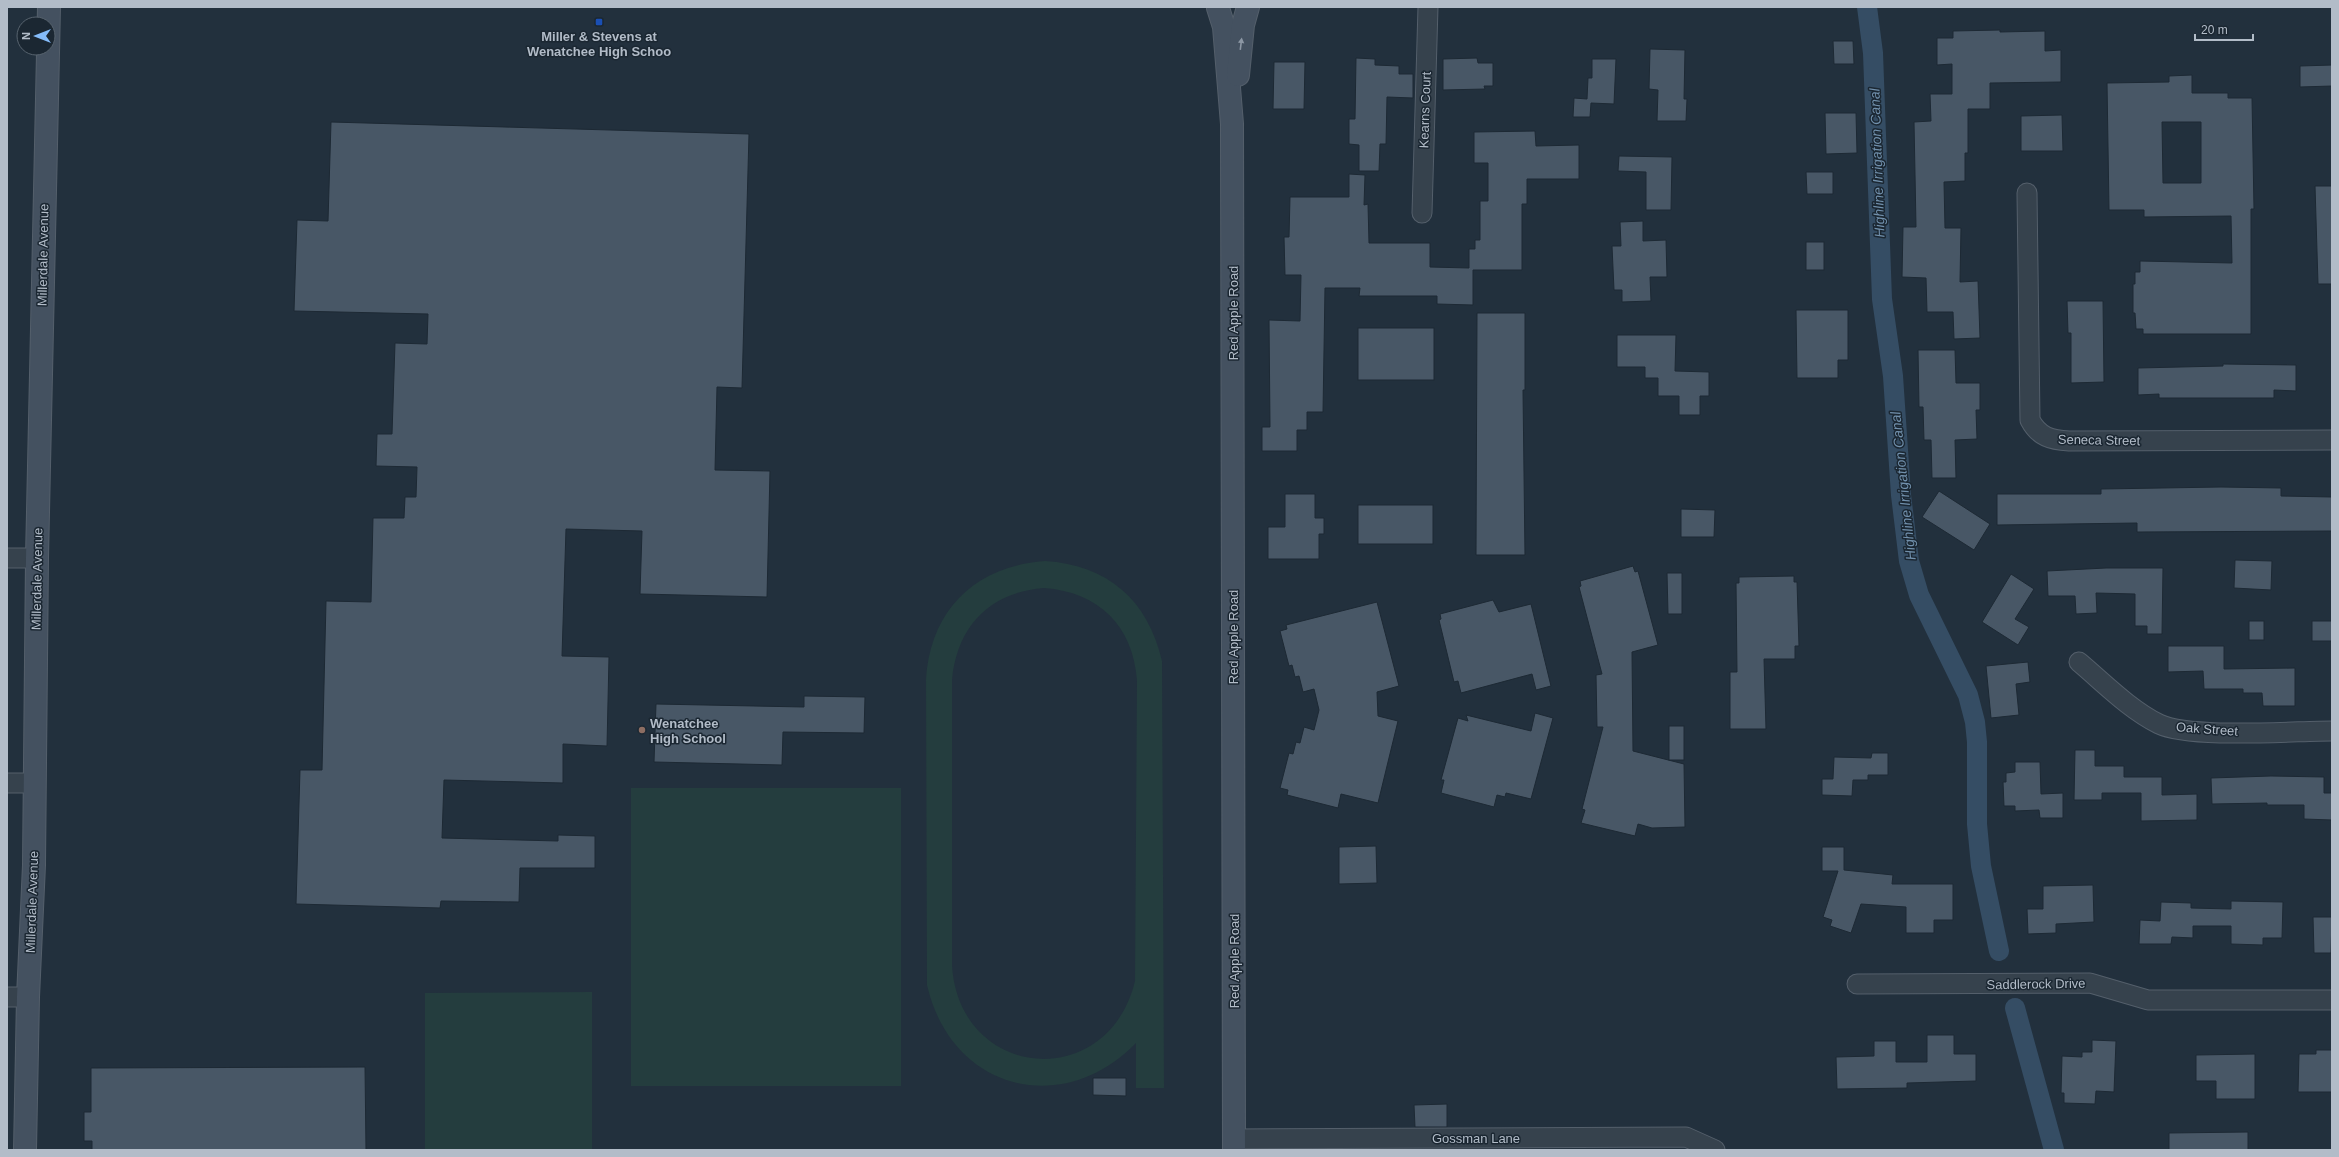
<svg xmlns="http://www.w3.org/2000/svg" width="2339" height="1157" viewBox="0 0 2339 1157" font-family="Arial,sans-serif">
<style>
.green{fill:#243d3e;fill-rule:evenodd}
.lines{fill:none;stroke-linecap:round;stroke-linejoin:round}
.canal{stroke:#354d64;stroke-width:20}
.building{fill:#485766;stroke:#1d2934;fill-rule:evenodd}
.street-casing{stroke:#545f6b;stroke-width:21}
.secondary-casing{stroke:#545f6b;stroke-width:24}
.street{stroke:#36424d;stroke-width:19}
.secondary{stroke:#445160;stroke-width:22}
.oneway{fill:#8c97a4}
.transit-dot{fill:#1a4fb4;stroke:#1b2732;stroke-width:1.5}
.education-dot{fill:#8d6e63;stroke:#1b2732;stroke-width:1.5}
.labels{text-anchor:middle;dominant-baseline:central;stroke-width:3;stroke-linejoin:round;paint-order:stroke}
.poi-label{font-size:13px;font-weight:bold;fill:#b2bcc8;stroke:#1b2732}
.street-label{font-size:13px;fill:#b2bcc8;stroke:#1b2732}
.water-label{font-size:14px;font-style:italic;fill:#7190ac;stroke:#1b2732}
</style>
<rect width="100%" height="100%" fill="#22303d"/>
<g class="green">
<path d="M 1045,561 C 1108,565 1148,600 1162,661 L 1164,1088 L 1136,1088 L 1136,1043 C 1062,1119 951,1090 927,985 L 926,680 C 930,610 975,566 1045,561 ZM 1044,588 C 1099,592 1133,626 1137,680 L 1135,981 C 1108,1093 960,1081 952,966 L 952,680 C 957,626 990,592 1044,588 Z"/>
<rect x="631" y="788" width="270" height="298"/>
<path d="M 592,992 L 592,1150 L 425,1150 L 425,993 Z"/>
</g>
<g class="lines">
<g class="canal">
<path d="M 1867,7 L 1873,53 L 1882,299 L 1893,376 L 1901,495 L 1909,561 L 1919,595 L 1968,695 L 1975,722 L 1977,742 L 1977,824 L 1981,866 L 1999,951"/>
<path d="M 2015,1008 L 2054,1150"/>
</g>
</g>
<g class="building">
<path d="M 2000,30 L 2000,32 L 2045,31 L 2045,51 L 2061,50 L 2061,82 L 1990,83 L 1990,109 L 1968,109 L 1968,153 L 1965,153 L 1965,181 L 1944,182 L 1945,228 L 1961,228 L 1960,282 L 1978,281 L 1980,338 L 1954,339 L 1953,312 L 1927,312 L 1926,278 L 1902,277 L 1903,227 L 1916,227 L 1914,122 L 1931,121 L 1930,94 L 1952,94 L 1952,64 L 1937,65 L 1937,38 L 1953,38 L 1953,31 Z"/>
<path d="M 1833,41 L 1853,41 L 1854,64 L 1834,64 Z"/>
<path d="M 1650,49 L 1685,50 L 1684,99 L 1687,99 L 1686,121 L 1657,121 L 1658,90 L 1649,89 Z"/>
<path d="M 1356,58 L 1375,59 L 1375,65 L 1399,66 L 1399,74 L 1413,74 L 1413,98 L 1387,97 L 1386,144 L 1380,144 L 1379,171 L 1359,171 L 1359,145 L 1349,144 L 1349,119 L 1355,119 Z"/>
<path d="M 1477,58 L 1478,63 L 1493,63 L 1493,86 L 1484,86 L 1485,89 L 1443,90 L 1443,59 Z"/>
<path d="M 1592,59 L 1616,59 L 1614,104 L 1591,103 L 1590,117 L 1573,117 L 1574,98 L 1587,99 L 1588,78 L 1592,78 Z"/>
<path d="M 1274,62 L 1305,62 L 1304,109 L 1273,109 Z"/>
<path d="M 2332,65 L 2332,86 L 2300,87 L 2300,66 Z"/>
<path d="M 2192,75 L 2192,93 L 2228,93 L 2228,98 L 2252,98 L 2254,209 L 2251,209 L 2251,334 L 2143,334 L 2143,329 L 2136,329 L 2135,313 L 2133,313 L 2133,284 L 2135,284 L 2135,272 L 2140,272 L 2140,261 L 2232,263 L 2231,216 L 2144,217 L 2144,210 L 2109,210 L 2107,83 L 2169,82 L 2169,76 ZM 2162,122 L 2201,122 L 2201,183 L 2163,183 Z"/>
<path d="M 1825,113 L 1856,113 L 1857,153 L 1826,154 Z"/>
<path d="M 2062,115 L 2063,151 L 2021,151 L 2021,116 Z"/>
<path d="M 331,122 L 749,134 L 742,388 L 717,387 L 715,470 L 770,471 L 767,597 L 640,594 L 642,531 L 566,529 L 562,656 L 609,657 L 607,746 L 563,744 L 563,783 L 444,780 L 442,838 L 558,841 L 558,835 L 595,836 L 595,868 L 520,868 L 519,902 L 441,901 L 440,908 L 296,904 L 300,770 L 322,770 L 326,601 L 371,602 L 373,518 L 404,518 L 405,497 L 416,497 L 417,467 L 376,466 L 377,434 L 392,434 L 395,343 L 427,344 L 428,314 L 294,311 L 297,220 L 328,221 Z"/>
<path d="M 1535,131 L 1536,146 L 1579,145 L 1579,179 L 1527,179 L 1527,204 L 1522,204 L 1522,270 L 1473,270 L 1473,305 L 1437,304 L 1437,296 L 1359,296 L 1360,288 L 1325,288 L 1323,412 L 1307,412 L 1307,430 L 1297,430 L 1297,451 L 1262,451 L 1262,427 L 1270,427 L 1269,320 L 1300,321 L 1301,275 L 1285,275 L 1284,237 L 1289,237 L 1290,197 L 1349,197 L 1349,174 L 1365,175 L 1364,205 L 1368,204 L 1369,243 L 1430,243 L 1430,267 L 1469,268 L 1469,249 L 1475,249 L 1475,240 L 1480,240 L 1480,201 L 1488,201 L 1488,163 L 1474,163 L 1474,132 Z"/>
<path d="M 1619,156 L 1672,157 L 1671,210 L 1646,210 L 1646,172 L 1618,171 Z"/>
<path d="M 1806,172 L 1833,172 L 1833,194 L 1807,194 Z"/>
<path d="M 2315,186 L 2332,186 L 2332,284 L 2318,284 Z"/>
<path d="M 1643,221 L 1643,241 L 1666,240 L 1667,277 L 1650,277 L 1651,301 L 1622,302 L 1622,290 L 1614,290 L 1612,246 L 1621,246 L 1620,222 Z"/>
<rect x="1806" y="242" width="18" height="28"/>
<path d="M 2067,301 L 2103,301 L 2104,382 L 2071,383 L 2071,333 L 2068,333 Z"/>
<path d="M 1796,310 L 1848,310 L 1848,360 L 1838,360 L 1838,378 L 1797,378 Z"/>
<path d="M 1477,313 L 1525,313 L 1525,390 L 1523,390 L 1525,555 L 1476,555 Z"/>
<rect x="1358" y="328" width="76" height="52"/>
<path d="M 1617,335 L 1676,335 L 1675,371 L 1709,372 L 1709,396 L 1700,396 L 1700,415 L 1679,415 L 1679,396 L 1658,396 L 1658,378 L 1645,378 L 1645,367 L 1617,367 Z"/>
<path d="M 1918,350 L 1955,350 L 1956,383 L 1980,383 L 1980,410 L 1976,410 L 1977,439 L 1955,440 L 1956,478 L 1932,478 L 1931,440 L 1924,440 L 1923,407 L 1919,407 Z"/>
<path d="M 2223,364 L 2296,365 L 2296,391 L 2274,390 L 2274,398 L 2159,398 L 2159,394 L 2138,395 L 2138,368 L 2223,366 Z"/>
<path d="M 2221,487 L 2281,488 L 2281,496 L 2332,497 L 2332,531 L 2137,532 L 2137,523 L 1997,525 L 1997,494 L 2101,494 L 2101,489 Z"/>
<path d="M 1939,491 L 1990,524 L 1974,550 L 1922,517 Z"/>
<path d="M 1285,494 L 1315,494 L 1315,518 L 1324,518 L 1324,534 L 1319,534 L 1319,559 L 1268,559 L 1268,527 L 1285,527 Z"/>
<rect x="1358" y="505" width="75" height="39"/>
<path d="M 1681,509 L 1715,510 L 1714,537 L 1681,537 Z"/>
<path d="M 2235,560 L 2272,561 L 2271,590 L 2234,588 Z"/>
<path d="M 1633,566 L 1635,572 L 1638,571 L 1658,645 L 1632,652 L 1633,751 L 1684,764 L 1685,827 L 1652,828 L 1638,824 L 1635,836 L 1581,823 L 1585,810 L 1582,809 L 1603,727 L 1597,727 L 1596,675 L 1602,674 L 1579,587 L 1581,586 L 1580,581 Z"/>
<path d="M 2106,568 L 2163,568 L 2162,634 L 2147,634 L 2147,626 L 2135,626 L 2135,594 L 2096,593 L 2097,613 L 2076,614 L 2075,596 L 2048,596 L 2047,571 Z"/>
<path d="M 1667,573 L 1682,573 L 1682,614 L 1668,614 Z"/>
<path d="M 2011,574 L 2034,589 L 2015,619 L 2029,627 L 2018,645 L 1982,622 Z"/>
<path d="M 1794,576 L 1794,582 L 1797,582 L 1799,646 L 1795,646 L 1795,659 L 1764,659 L 1766,729 L 1730,729 L 1730,672 L 1737,672 L 1736,583 L 1739,583 L 1739,577 Z"/>
<path d="M 1493,600 L 1499,612 L 1531,604 L 1551,686 L 1536,690 L 1532,674 L 1461,693 L 1458,681 L 1454,682 L 1439,620 L 1441,619 L 1440,614 Z"/>
<path d="M 1377,602 L 1399,686 L 1377,692 L 1378,716 L 1398,721 L 1378,803 L 1341,794 L 1338,808 L 1287,795 L 1288,790 L 1280,788 L 1289,753 L 1293,754 L 1296,742 L 1300,743 L 1304,727 L 1314,730 L 1319,710 L 1314,689 L 1303,692 L 1299,676 L 1295,677 L 1292,665 L 1289,666 L 1280,631 L 1287,629 L 1286,625 Z"/>
<rect x="2249" y="621" width="15" height="19"/>
<rect x="2312" y="621" width="20" height="20"/>
<path d="M 2168,646 L 2224,646 L 2224,669 L 2295,668 L 2295,706 L 2263,706 L 2262,693 L 2243,693 L 2243,689 L 2204,689 L 2203,671 L 2168,672 Z"/>
<path d="M 2028,662 L 2030,682 L 2016,684 L 2019,715 L 1991,718 L 1986,666 Z"/>
<path d="M 804,696 L 865,697 L 864,733 L 783,732 L 782,765 L 654,762 L 656,704 L 804,707 Z"/>
<path d="M 1535,713 L 1553,718 L 1531,799 L 1506,793 L 1505,797 L 1497,795 L 1494,807 L 1441,793 L 1444,780 L 1441,780 L 1458,718 L 1468,721 L 1466,715 L 1531,731 Z"/>
<rect x="1669" y="726" width="15" height="34"/>
<path d="M 2075,750 L 2095,750 L 2095,766 L 2124,766 L 2124,777 L 2162,777 L 2162,795 L 2197,794 L 2197,820 L 2141,821 L 2141,793 L 2102,793 L 2102,800 L 2074,800 Z"/>
<path d="M 1872,753 L 1888,753 L 1888,775 L 1868,775 L 1868,780 L 1853,780 L 1852,796 L 1822,795 L 1822,779 L 1833,779 L 1834,757 L 1871,758 Z"/>
<path d="M 2015,762 L 2040,762 L 2041,794 L 2063,793 L 2063,818 L 2040,818 L 2039,810 L 2015,811 L 2015,806 L 2004,806 L 2003,782 L 2006,782 L 2006,773 L 2015,772 Z"/>
<path d="M 2271,776 L 2324,777 L 2324,793 L 2332,793 L 2332,820 L 2304,819 L 2304,805 L 2267,805 L 2267,803 L 2212,804 L 2211,778 Z"/>
<path d="M 1376,846 L 1377,883 L 1339,884 L 1339,847 Z"/>
<path d="M 1822,847 L 1844,847 L 1844,870 L 1893,875 L 1892,884 L 1953,884 L 1953,920 L 1934,920 L 1934,933 L 1906,933 L 1906,907 L 1861,904 L 1851,933 L 1830,926 L 1832,920 L 1823,917 L 1838,871 L 1822,871 Z"/>
<path d="M 2093,885 L 2094,922 L 2056,924 L 2056,933 L 2028,934 L 2027,909 L 2043,909 L 2043,886 Z"/>
<path d="M 2231,901 L 2283,902 L 2282,938 L 2263,938 L 2263,945 L 2231,944 L 2231,926 L 2193,926 L 2193,938 L 2172,937 L 2171,944 L 2139,944 L 2140,920 L 2160,921 L 2161,902 L 2191,903 L 2191,908 L 2231,909 Z"/>
<path d="M 2313,917 L 2332,917 L 2331,953 L 2314,953 Z"/>
<path d="M 1927,1035 L 1954,1035 L 1954,1054 L 1976,1054 L 1976,1081 L 1907,1083 L 1907,1088 L 1837,1089 L 1836,1057 L 1874,1056 L 1874,1041 L 1896,1041 L 1896,1062 L 1927,1062 Z"/>
<path d="M 2092,1040 L 2116,1041 L 2114,1092 L 2096,1091 L 2095,1104 L 2064,1103 L 2064,1093 L 2061,1093 L 2062,1056 L 2082,1057 L 2082,1052 L 2092,1052 Z"/>
<path d="M 2316,1050 L 2332,1050 L 2332,1092 L 2298,1092 L 2299,1054 L 2316,1054 Z"/>
<path d="M 2255,1054 L 2255,1099 L 2216,1099 L 2216,1081 L 2196,1081 L 2196,1055 Z"/>
<path d="M 365,1067 L 366,1150 L 92,1150 L 92,1141 L 84,1141 L 84,1112 L 91,1112 L 91,1068 Z"/>
<path d="M 1093,1078 L 1126,1078 L 1126,1096 L 1093,1095 Z"/>
<path d="M 1447,1104 L 1447,1127 L 1415,1127 L 1414,1105 Z"/>
<path d="M 2248,1132 L 2248,1150 L 2169,1150 L 2169,1133 Z"/>
</g>
<g class="lines">
<g class="street-casing">
<g id="street">
<path d="M 2027,193 L 2030,420 C 2039,437 2051,440 2069,441 L 2332,440"/>
<path d="M 1422,213 L 1428,7"/>
<path d="M 7,558 L 37,558"/>
<path d="M 2079,662 C 2104,683 2129,709 2159,724 C 2190,739 2293,731 2332,731"/>
<path d="M 7,783 L 34,783"/>
<path d="M 1857,984 L 2090,983 L 2148,1000 L 2332,1000"/>
<path d="M 7,997 L 28,997"/>
<path d="M 1234,1139 L 1686,1137 L 1715,1150"/>
</g>
</g>
<g class="secondary-casing">
<g id="secondary">
<path d="M 1218,8 L 1224,27 L 1232,124 L 1234,1150"/>
<path d="M 1238,75 L 1243,25 L 1248,7"/>
<path d="M 25,1150 L 28,997 L 34,865 L 37,558 L 49,7"/>
</g>
</g>
<use href="#street" class="street"/>
<use href="#secondary" class="secondary"/>
</g>
<defs><path id="oneway-solid" d="M-6-.8H1V-3.2L6.5 0L1 3.2V.8H-6Z"/></defs>
<use class="oneway" href="#oneway-solid" transform="translate(1241 44) rotate(-83)"/>
<rect class="transit-dot" x="595" y="18" width="8" height="8" rx="2"/>
<circle class="education-dot" cx="642" cy="730" r="4"/>
<g class="labels">
<g class="poi-label">
<text x="599" y="36">Miller &amp; Stevens at<tspan x="599" dy="15">Wenatchee High Schoo</tspan></text>
<text x="650" y="723" text-anchor="start">Wenatchee<tspan x="650" dy="15">High School</tspan></text>
</g>
<g class="street-label">
<text transform="translate(1425 110) rotate(-88)">Kearns Court</text>
<text transform="translate(43 255) rotate(-89)">Millerdale Avenue</text>
<text transform="translate(1233 313) rotate(-90)">Red Apple Road</text>
<text transform="translate(2099 440) rotate(1)">Seneca Street</text>
<text transform="translate(37 579) rotate(-89)">Millerdale Avenue</text>
<text transform="translate(1233 637) rotate(-90)">Red Apple Road</text>
<text transform="translate(2207 729) rotate(4)">Oak Street</text>
<text transform="translate(32 902) rotate(-88)">Millerdale Avenue</text>
<text transform="translate(1234 961) rotate(-90)">Red Apple Road</text>
<text transform="translate(2036 984) rotate(-1)">Saddlerock Drive</text>
<text x="1476" y="1138">Gossman Lane</text>
</g>
<g class="water-label">
<text transform="translate(1877 163) rotate(-92)">Highline Irrigation Canal</text>
<text transform="translate(1903 486) rotate(-96)">Highline Irrigation Canal</text>
</g>
</g>
<rect width="2339" height="1157" fill="none" stroke="#b2bcc8" stroke-width="16"/>
<g transform="translate(36 36) rotate(270)"><circle r="19" fill="#1b2732" stroke="#57636e"/>
<path d="M0-3L7 15L0 10L-7 15Z" fill="#85bcfa"/>
<text y="-6" font-size="11" font-weight="bold" text-anchor="middle" fill="#b2bcc8">N</text>
</g>
<path d="M2195 34v6h58v-6" fill="none" stroke="#b2bcc8" stroke-width="2"/>
<text x="2201" y="34" font-size="12" fill="#b2bcc8" stroke="#1b2732" stroke-width="3" paint-order="stroke">20 m</text>
</svg>
